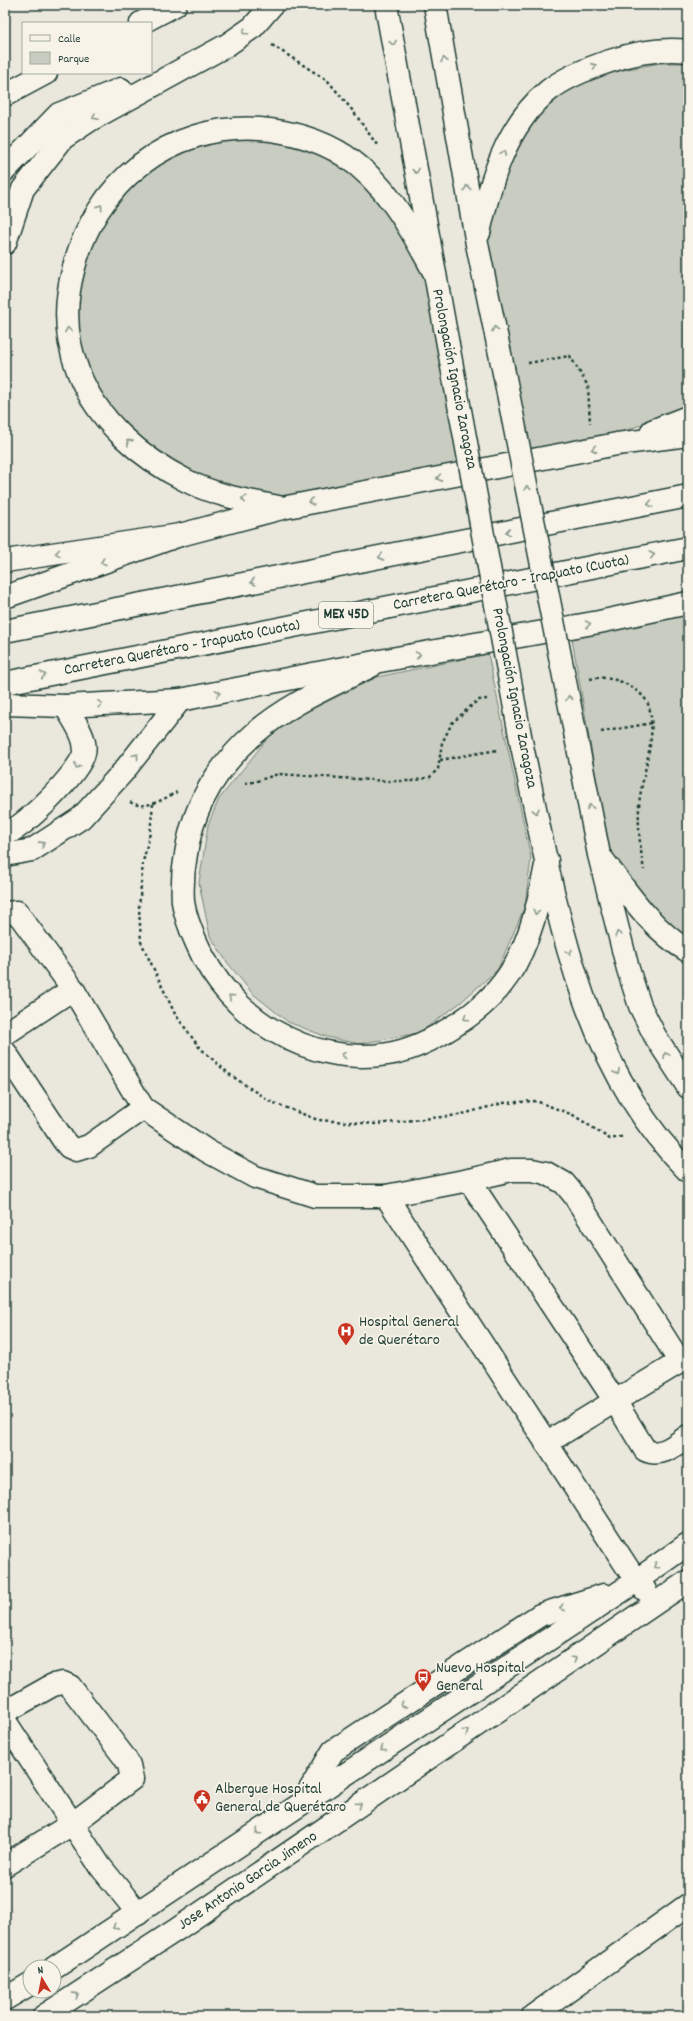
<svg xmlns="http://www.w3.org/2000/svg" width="693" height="2021" viewBox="0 0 693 2021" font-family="Dekko,sans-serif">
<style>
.green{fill:#c8ccc1;stroke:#74847a}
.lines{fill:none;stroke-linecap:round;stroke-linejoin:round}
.minor-casing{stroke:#1f3d34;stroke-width:25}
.major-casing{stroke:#1f3d34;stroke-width:25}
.highway-casing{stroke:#1f3d34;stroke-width:25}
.path{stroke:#1f3d34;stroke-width:2.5;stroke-dasharray:3 3;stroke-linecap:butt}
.minor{stroke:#f7f3e8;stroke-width:22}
.major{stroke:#f7f3e8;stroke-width:22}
.highway{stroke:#f7f3e8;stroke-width:22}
.major-bridge-casing{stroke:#1f3d34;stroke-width:25;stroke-linecap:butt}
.major-bridge{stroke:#f7f3e8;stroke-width:22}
.oneway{stroke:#8b988e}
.labels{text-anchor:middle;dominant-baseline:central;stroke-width:3.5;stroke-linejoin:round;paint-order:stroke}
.shield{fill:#f7f3e8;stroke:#60746a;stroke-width:1}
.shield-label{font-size:15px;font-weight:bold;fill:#1f3d34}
.street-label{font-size:16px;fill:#1f3d34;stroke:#f7f3e8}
.poi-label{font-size:16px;fill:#1f3d34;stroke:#f7f3e8;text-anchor:start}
</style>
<rect width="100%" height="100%" fill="#eae8dd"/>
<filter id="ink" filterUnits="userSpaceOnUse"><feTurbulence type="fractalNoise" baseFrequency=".025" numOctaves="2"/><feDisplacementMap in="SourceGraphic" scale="8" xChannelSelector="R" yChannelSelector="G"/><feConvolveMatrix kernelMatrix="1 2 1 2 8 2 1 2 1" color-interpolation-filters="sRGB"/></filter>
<g filter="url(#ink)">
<g class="green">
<path d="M 660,63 L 688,63 L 688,408 L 613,435 L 529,454 L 487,235 L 493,180 L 525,129 L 558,96 L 590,80 L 623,70 Z"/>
<path d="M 278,138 L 313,148 L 338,163 L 361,181 L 393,218 L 427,279 L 461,465 L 289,499 L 220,484 L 193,473 L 140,439 L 119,422 L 95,385 L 74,327 L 76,292 L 101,218 L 122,189 L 155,164 L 212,141 Z"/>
<path d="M 688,615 L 688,941 L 637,905 L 615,858 L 608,847 L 572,639 Z"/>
<path d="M 488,654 L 531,858 L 525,906 L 498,969 L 460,1003 L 419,1033 L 359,1044 L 327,1037 L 288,1022 L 252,993 L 227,962 L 210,936 L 199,883 L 208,825 L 219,799 L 271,734 L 302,714 L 377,677 Z"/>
</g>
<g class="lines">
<g class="minor-casing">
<g id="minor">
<path d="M 141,23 L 175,5"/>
<path d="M 5,95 L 46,73"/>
<path d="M 5,170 L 59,114 L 121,89"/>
<path d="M 5,243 L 23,189 L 63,138 L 90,120 L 227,45 L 253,27 L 272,5"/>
<path d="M 5,834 C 23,829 80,772 84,753 C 88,738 72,718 65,706"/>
<path d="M 5,855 L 32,850 L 81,818 L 123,772 L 180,700"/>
<path d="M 5,913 L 17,912 L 73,989 L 143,1108 L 207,1151 L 255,1177 L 315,1196 L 386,1196 L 469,1180 L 511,1170 L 532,1170 L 546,1173 L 564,1183 L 574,1195 L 680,1362"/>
<path d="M 5,1034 L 73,989"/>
<path d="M 5,1052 L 64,1141 L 69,1147 L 76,1150 L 89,1146 L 143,1108"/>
<path d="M 469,1180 L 615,1401 L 546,1443"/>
<path d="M 386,1196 L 629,1570 L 645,1590"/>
<path d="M 688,1357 L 615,1401 L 645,1450 C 661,1458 675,1445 688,1436"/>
<path d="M 5,1712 L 53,1685 L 63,1683 L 70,1686 L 125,1758 L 129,1765 L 132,1779 L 72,1824 L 5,1865"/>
<path d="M 5,1721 L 100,1866 L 138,1913"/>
<path d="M 305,1798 L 333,1751 L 540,1615 L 604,1595"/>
<path d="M 54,1968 L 626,1588 L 688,1544"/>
<path d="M 5,1999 L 30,1984"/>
<path d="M 44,2016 L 176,1930 L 688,1581"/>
<path d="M 533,2016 L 688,1905"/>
</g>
</g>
<g class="major-casing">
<g id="major">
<path d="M 386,5 L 455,383"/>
<path d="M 435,5 L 477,244 L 503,368"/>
<path d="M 479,233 C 490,182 506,125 548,91 C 565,77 589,68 610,61 C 634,53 663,48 688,51"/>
<path d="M 652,431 L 688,417"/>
<path d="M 282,508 C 250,501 216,496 187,481 C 141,458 97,421 78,371 C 65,338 64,305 73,271 C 94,183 169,123 260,129 C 289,131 321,140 345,156 C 387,184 410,228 433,270"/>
<path d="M 5,561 L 180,535 L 282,508 L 617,444 L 688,435"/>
<path d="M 371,666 C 331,686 288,704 254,734 C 218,766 193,806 186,854 C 183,870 182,886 183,902 C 185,916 191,931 197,944 C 228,1017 309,1067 388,1054 C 413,1050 436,1038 457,1024 C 476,1012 495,995 508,976 C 531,942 539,901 547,860"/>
<path d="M 576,737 L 599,855 L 628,969 L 640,1006 L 655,1036 L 688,1087"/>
<path d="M 522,746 C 554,894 576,1059 688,1171"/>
<path d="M 603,860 C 628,893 652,930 688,951"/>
</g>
</g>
<g class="highway-casing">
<g id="highway">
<path d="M 5,597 L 180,535"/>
<path d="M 5,631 L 688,496"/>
<path d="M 5,683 L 688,548"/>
<path d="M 5,704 L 65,706 L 180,700 L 380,661 L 599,622 L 688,603"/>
</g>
</g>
<g class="path">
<path d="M 272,45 L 328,81 L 353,111 L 377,145"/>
<path d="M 528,363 L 570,356 L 588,386 L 590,423"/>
<path d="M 590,679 C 602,676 617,679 628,685 C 635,689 645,696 648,704 C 659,733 641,776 639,806 C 638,828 640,848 644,870"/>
<path d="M 601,732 L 652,723"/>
<path d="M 440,760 L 497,750"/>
<path d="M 245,783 L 254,782 L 278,774 L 387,781 L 412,781 L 430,777 L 438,769 L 442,743 L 452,723 L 478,700 L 487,699"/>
<path d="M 130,802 C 146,811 163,799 177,792"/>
<path d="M 153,804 L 150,833 L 143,862 L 139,908 L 141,942 L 175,1014 L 199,1047 L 229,1074 L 269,1101 L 318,1120 L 377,1124 L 459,1115 L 503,1103 L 536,1101 L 573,1115 L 610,1139 L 625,1136"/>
</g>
<use href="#minor" class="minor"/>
<use href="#major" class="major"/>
<use href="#highway" class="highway"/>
<g class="major-bridge-casing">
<g id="major-bridge">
<path d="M 503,368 L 576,737"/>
<path d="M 455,383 L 522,746"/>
</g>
</g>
<use href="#major-bridge" class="major-bridge"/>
</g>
<defs><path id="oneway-chevron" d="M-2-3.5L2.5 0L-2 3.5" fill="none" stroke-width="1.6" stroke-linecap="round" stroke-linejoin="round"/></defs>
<g class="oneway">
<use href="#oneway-chevron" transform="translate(245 32) rotate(145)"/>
<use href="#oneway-chevron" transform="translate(393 43) rotate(80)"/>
<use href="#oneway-chevron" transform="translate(444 60) rotate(-100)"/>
<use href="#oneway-chevron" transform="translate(594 66) rotate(-22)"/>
<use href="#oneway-chevron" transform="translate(95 117) rotate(151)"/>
<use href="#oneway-chevron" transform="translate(503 153) rotate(-66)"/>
<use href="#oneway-chevron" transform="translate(416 171) rotate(80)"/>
<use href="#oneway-chevron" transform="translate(467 188) rotate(-100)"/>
<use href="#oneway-chevron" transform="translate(100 207) rotate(-55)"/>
<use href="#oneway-chevron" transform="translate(495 329) rotate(-102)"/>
<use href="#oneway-chevron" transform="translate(68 330) rotate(-99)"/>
<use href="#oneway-chevron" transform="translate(129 442) rotate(-137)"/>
<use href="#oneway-chevron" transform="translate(594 449) rotate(169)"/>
<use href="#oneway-chevron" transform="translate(439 478) rotate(169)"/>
<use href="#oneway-chevron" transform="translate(527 488) rotate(-101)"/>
<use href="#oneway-chevron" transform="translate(244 499) rotate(-167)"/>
<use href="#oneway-chevron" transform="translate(311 502) rotate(169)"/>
<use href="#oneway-chevron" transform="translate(650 504) rotate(169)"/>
<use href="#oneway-chevron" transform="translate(508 532) rotate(169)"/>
<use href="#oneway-chevron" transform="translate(58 553) rotate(171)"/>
<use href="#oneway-chevron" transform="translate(652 555) rotate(-11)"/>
<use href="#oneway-chevron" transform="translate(381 557) rotate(169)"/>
<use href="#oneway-chevron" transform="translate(103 562) rotate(160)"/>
<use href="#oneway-chevron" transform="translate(253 582) rotate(169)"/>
<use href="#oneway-chevron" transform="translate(588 624) rotate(-10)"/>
<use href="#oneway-chevron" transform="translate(418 655) rotate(-10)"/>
<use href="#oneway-chevron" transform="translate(43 675) rotate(-11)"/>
<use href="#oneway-chevron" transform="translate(218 693) rotate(-11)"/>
<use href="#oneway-chevron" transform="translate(569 698) rotate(-101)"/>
<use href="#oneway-chevron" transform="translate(100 704) rotate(-3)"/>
<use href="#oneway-chevron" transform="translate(136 756) rotate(-52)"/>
<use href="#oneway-chevron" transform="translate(77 766) rotate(120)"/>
<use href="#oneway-chevron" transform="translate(590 807) rotate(-101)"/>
<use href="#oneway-chevron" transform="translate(536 811) rotate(78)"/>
<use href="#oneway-chevron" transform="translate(42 844) rotate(-33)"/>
<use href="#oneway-chevron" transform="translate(536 912) rotate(106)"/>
<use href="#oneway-chevron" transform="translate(618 934) rotate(-105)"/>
<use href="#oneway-chevron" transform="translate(569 952) rotate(76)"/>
<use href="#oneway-chevron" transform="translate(231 997) rotate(-138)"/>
<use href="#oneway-chevron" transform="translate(466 1018) rotate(146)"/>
<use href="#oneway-chevron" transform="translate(344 1055) rotate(-175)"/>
<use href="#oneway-chevron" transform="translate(666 1055) rotate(-121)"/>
<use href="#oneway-chevron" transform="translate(617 1072) rotate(61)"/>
<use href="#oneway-chevron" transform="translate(656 1566) rotate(145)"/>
<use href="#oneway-chevron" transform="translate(562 1608) rotate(161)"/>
<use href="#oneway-chevron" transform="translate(574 1659) rotate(-34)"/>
<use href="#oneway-chevron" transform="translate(403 1705) rotate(147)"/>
<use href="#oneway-chevron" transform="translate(466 1732) rotate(-34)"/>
<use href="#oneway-chevron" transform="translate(383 1749) rotate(146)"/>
<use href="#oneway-chevron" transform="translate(359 1805) rotate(-34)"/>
<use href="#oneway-chevron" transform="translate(258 1832) rotate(146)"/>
<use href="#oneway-chevron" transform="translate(115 1927) rotate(148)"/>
<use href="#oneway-chevron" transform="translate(76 1995) rotate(-33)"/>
</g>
</g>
<defs>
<g id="hospital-pin" transform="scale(0.9)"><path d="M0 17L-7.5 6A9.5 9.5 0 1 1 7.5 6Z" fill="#c8321e" stroke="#f7f3e8"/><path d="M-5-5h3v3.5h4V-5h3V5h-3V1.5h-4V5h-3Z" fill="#fff"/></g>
<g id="bus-pin" transform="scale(0.9)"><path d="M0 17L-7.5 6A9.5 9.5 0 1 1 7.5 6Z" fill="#c8321e" stroke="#f7f3e8"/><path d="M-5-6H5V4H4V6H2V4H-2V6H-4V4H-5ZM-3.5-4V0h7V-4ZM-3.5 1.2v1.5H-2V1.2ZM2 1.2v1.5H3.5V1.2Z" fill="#fff"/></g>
<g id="civic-pin" transform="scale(0.9)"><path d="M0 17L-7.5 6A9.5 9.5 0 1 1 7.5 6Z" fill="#c8321e" stroke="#f7f3e8"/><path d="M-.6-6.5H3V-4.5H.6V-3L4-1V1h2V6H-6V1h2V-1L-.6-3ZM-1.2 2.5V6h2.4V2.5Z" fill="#fff"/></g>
</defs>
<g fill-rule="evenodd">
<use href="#hospital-pin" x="346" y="1331"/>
<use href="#bus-pin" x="423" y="1677"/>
<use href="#civic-pin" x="202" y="1798"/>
</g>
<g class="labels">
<rect class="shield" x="319" y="602" width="54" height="26" rx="3"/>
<g class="shield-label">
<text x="346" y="615">MEX 45D</text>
</g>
<g class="street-label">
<text transform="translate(454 379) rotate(79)">Prolongación Ignacio Zaragoza</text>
<text transform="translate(511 583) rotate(-11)">Carretera Querétaro - Irapuato (Cuota)</text>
<text transform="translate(182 648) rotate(-11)">Carretera Querétaro - Irapuato (Cuota)</text>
<text transform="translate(514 698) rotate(79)">Prolongación Ignacio Zaragoza</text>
<text transform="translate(248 1881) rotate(-34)">Jose Antonio Garcia Jimeno</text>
</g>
<g class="poi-label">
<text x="359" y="1322">Hospital General<tspan x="359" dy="18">de Querétaro</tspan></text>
<text x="436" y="1668">Nuevo Hospital<tspan x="436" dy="18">General</tspan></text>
<text x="215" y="1789">Albergue Hospital<tspan x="215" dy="18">General de Querétaro</tspan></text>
</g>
</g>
<rect width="693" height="2021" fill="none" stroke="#f7f3e8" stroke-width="20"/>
<rect x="10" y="10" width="673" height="2001" fill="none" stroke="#1f3d34" stroke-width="1.5" filter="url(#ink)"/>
<rect x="22" y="22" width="130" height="52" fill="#f7f3e8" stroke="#a1aaa0"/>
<rect x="30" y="35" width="20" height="6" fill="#f7f3e8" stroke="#a1aaa0"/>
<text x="58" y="42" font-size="12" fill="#1f3d34">Calle</text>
<rect x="30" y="52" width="20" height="12" fill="#c8ccc1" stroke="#a1aaa0"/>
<text x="58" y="62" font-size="12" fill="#1f3d34">Parque</text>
<g transform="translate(42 1979) rotate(350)"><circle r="19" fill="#f7f3e8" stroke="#a1aaa0"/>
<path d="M0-3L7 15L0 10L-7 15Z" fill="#c8321e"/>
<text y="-6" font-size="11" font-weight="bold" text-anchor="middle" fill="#1f3d34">N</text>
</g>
</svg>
